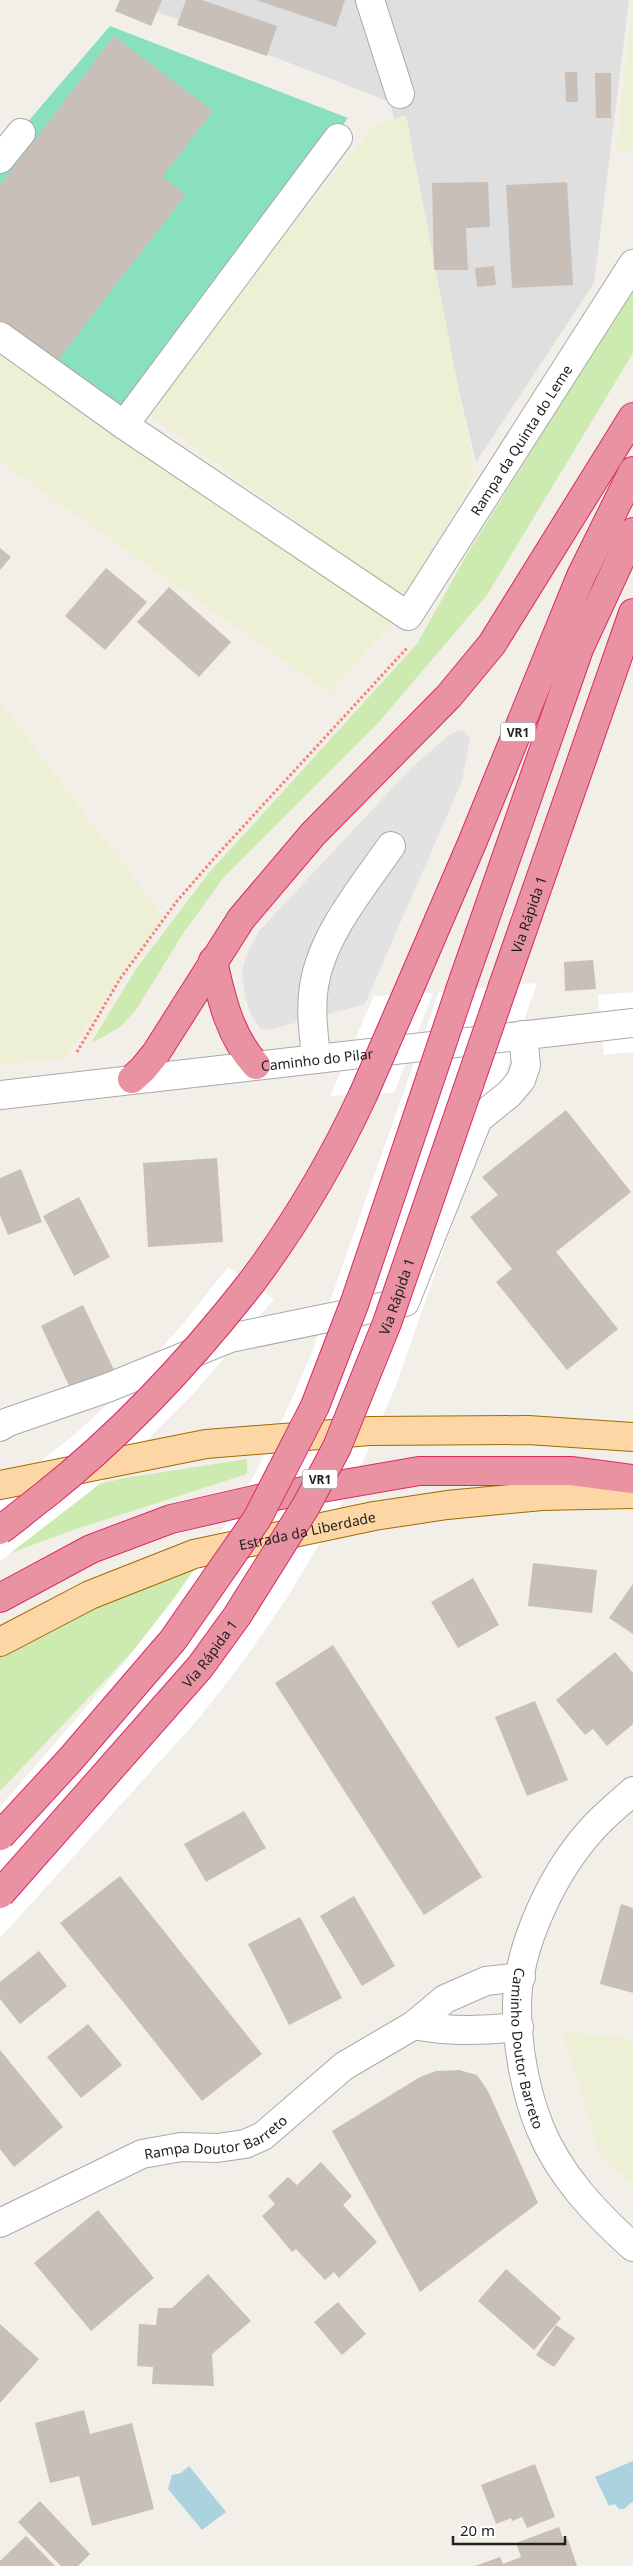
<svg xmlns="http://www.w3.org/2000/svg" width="633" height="2566" viewBox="0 0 633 2566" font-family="'Noto Sans',sans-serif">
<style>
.residential{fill:#e0dfdf}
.farmland{fill:#eef0d5}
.grass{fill:#cdebb0}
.pitch{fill:#88e0be}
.parking{fill:#e2e2e2}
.water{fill:#aad3df}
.pier{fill:#fff}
.building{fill:#c7bfb8}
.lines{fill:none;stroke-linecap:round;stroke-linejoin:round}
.minor-casing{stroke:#a9a9a9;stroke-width:30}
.major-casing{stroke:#a06b00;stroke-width:30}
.highway-casing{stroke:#dc2a67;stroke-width:30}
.path{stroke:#fa8072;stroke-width:3;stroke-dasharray:2.5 2.5;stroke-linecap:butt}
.minor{stroke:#fff;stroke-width:28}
.major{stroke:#fcd6a4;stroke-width:28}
.highway{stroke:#e892a2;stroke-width:28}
.highway-bridge-casing{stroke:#dc2a67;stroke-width:30;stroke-linecap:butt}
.highway-bridge{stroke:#e892a2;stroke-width:28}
.labels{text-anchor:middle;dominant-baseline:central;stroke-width:4;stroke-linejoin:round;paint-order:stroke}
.shield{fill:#fff;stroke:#646464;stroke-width:1}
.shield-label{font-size:12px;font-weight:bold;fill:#222}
.street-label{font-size:14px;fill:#222;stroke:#fff}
</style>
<rect width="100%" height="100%" fill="#f2efe9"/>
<path class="residential" d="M 127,0 L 629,0 L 594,283 L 476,462 L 390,102 Z"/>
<g class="farmland">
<path d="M 633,0 L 633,151 L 616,152 Z"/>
<path d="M 406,115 L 475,475 L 406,602 L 141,408 L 375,125 Z"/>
<path d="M 0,341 L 402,610 L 330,693 L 0,462 Z"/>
<path d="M 0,701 L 163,917 L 64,1058 L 0,1065 Z"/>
<path d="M 562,2031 L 633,2039 L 633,2184 L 600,2155 Z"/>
</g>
<g class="grass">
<path d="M 633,288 L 633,353 L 487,595 L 379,722 L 224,877 L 184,932 L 136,1010 L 119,1028 L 91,1043 L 136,969 L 208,874 L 417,644 L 466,556 Z"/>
<path d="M 247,1459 L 247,1474 L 73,1530 L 0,1557 L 0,1507 L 125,1478 Z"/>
<path d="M 196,1568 L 169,1613 L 0,1791 L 0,1635 Z"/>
</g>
<path class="pitch" d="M 110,26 L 348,118 L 117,434 L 0,339 L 0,154 Z"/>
<path class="parking" d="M 459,730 L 465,732 L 470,739 L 462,781 L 365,1004 L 269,1030 L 260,1028 L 252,1017 L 245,997 L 242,972 L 246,956 L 259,931 L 411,768 L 449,735 Z"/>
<g class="water">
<path d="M 633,2461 L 633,2501 L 624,2509 L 619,2509 L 615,2504 L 609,2506 L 595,2477 Z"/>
<path d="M 189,2466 L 226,2512 L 202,2530 L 168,2489 L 172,2475 L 181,2473 Z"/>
</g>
<g class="pier">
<path d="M 537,983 L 396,1385 L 365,1457 L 330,1526 L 290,1593 L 247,1656 L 200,1717 L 0,1938 L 0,1807 L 120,1668 L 175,1597 L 224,1527 L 256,1472 L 285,1414 L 311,1355 L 439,992 Z"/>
<path d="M 633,992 L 633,1052 L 604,1055 L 598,995 Z"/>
<path d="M 433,993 L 394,1093 L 330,1096 L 374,996 Z"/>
<path d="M 228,1267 L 274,1299 L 194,1393 L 144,1443 L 92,1490 L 0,1561 L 0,1494 L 81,1429 L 134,1378 L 183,1324 Z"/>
</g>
<g class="building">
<path d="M 120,0 L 162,0 L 151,26 L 115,11 Z"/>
<path d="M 186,0 L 202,0 L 277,26 L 267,56 L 177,25 Z"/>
<path d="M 256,0 L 345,0 L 336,27 Z"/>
<path d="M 114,36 L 213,111 L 162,177 L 186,194 L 54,365 L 0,324 L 0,185 Z"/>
<path d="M 565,72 L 577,72 L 578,102 L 566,102 Z"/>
<path d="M 595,73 L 611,73 L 611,118 L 596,118 Z"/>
<path d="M 488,182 L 490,227 L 466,228 L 468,270 L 434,270 L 432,183 Z"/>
<path d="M 567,182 L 573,285 L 512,288 L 506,185 Z"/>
<path d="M 494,266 L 496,285 L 477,287 L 475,268 Z"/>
<path d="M 0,548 L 11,557 L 0,570 Z"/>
<path d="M 106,568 L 147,602 L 105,650 L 65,616 Z"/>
<path d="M 169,587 L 231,642 L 199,677 L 137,622 Z"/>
<path d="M 593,960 L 596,989 L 565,991 L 564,962 Z"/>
<path d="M 566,1110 L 631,1192 L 556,1252 L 618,1329 L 567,1370 L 496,1282 L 512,1269 L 470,1217 L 498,1195 L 482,1177 Z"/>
<path d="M 217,1158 L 223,1242 L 148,1247 L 143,1163 Z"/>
<path d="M 21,1169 L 42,1222 L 8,1235 L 0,1215 L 0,1178 Z"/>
<path d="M 79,1197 L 110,1257 L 74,1276 L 43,1216 Z"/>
<path d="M 83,1305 L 115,1372 L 72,1392 L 41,1326 Z"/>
<path d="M 533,1563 L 597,1570 L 592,1613 L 528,1606 Z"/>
<path d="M 473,1578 L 499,1625 L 458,1648 L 431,1602 Z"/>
<path d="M 633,1584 L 633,1634 L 609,1618 Z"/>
<path d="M 333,1645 L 482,1877 L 424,1915 L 275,1683 Z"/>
<path d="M 615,1652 L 633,1673 L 633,1724 L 607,1746 L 593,1729 L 585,1735 L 556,1700 Z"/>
<path d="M 535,1701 L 568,1780 L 527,1796 L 495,1717 Z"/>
<path d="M 244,1811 L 266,1848 L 206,1882 L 184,1844 Z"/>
<path d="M 120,1876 L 262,2054 L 202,2101 L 60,1923 Z"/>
<path d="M 354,1896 L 395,1966 L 362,1986 L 320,1916 Z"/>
<path d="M 621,1904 L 633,1908 L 633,1993 L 600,1984 Z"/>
<path d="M 300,1917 L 342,1998 L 289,2025 L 248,1944 Z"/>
<path d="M 39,1951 L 67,1986 L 20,2024 L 0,1999 L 0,1982 Z"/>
<path d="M 88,2024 L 122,2065 L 81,2098 L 47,2057 Z"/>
<path d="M 0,2050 L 63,2127 L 14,2167 L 0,2149 Z"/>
<path d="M 459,2070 L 477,2075 L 488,2091 L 538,2203 L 420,2292 L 332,2131 L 420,2077 L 436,2071 Z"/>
<path d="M 321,2162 L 352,2196 L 343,2205 L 377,2242 L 339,2278 L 334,2272 L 325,2280 L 296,2249 L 292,2252 L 262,2216 L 275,2204 L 268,2196 L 288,2177 L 297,2185 Z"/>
<path d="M 98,2210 L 154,2278 L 91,2331 L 34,2263 Z"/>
<path d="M 506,2269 L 561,2318 L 534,2350 L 478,2301 Z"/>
<path d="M 208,2274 L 251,2321 L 212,2354 L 214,2386 L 152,2384 L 153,2367 L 137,2366 L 139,2324 L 156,2325 L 158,2308 L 172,2308 Z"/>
<path d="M 338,2302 L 366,2334 L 342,2355 L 314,2322 Z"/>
<path d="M 0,2324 L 39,2359 L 0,2403 Z"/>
<path d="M 556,2325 L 575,2338 L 554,2367 L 536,2355 Z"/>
<path d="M 84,2410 L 90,2434 L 132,2423 L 154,2509 L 92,2526 L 79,2476 L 50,2483 L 35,2423 Z"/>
<path d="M 535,2464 L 555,2517 L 527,2528 L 522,2517 L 512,2521 L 511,2518 L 496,2524 L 481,2485 Z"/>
<path d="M 40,2501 L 90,2554 L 78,2566 L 61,2566 L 18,2522 Z"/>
<path d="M 559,2527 L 564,2541 L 568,2539 L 577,2566 L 475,2566 L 500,2557 L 503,2564 L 521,2557 L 516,2543 Z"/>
<path d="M 26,2536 L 55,2566 L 0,2566 L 0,2561 Z"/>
</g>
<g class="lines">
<g class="minor-casing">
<g id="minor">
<path d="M 370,0 L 400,94"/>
<path d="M 0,159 L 21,133"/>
<path id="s1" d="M 0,336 L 124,425 L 408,616 L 633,264"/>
<path d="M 124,425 L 338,138"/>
<path d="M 316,1059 C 314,1035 310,1010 314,986 C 322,935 362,888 391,846"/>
<path id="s2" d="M 0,1095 L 633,1023"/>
<path d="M 0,1427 L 8,1422 L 107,1388 L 230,1338 L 405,1302 L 478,1119 L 509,1094 L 521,1080 L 526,1065 L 523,1035"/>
<path id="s3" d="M 633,1791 C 620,1803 606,1814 594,1827 C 554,1870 517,1946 517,2006 C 517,2046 525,2091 540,2128 C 559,2175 596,2214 633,2247"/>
<path d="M 414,2025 C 449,2032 483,2031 519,2027"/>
<path id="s4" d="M 0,2223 L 142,2154 L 181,2147 L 217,2148 L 245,2144 L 263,2136 L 344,2066 L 414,2025 L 445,1999 L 486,1981 L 521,1977"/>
</g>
</g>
<g class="major-casing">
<g id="major">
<path d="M 0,1485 L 206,1444 L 370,1431 L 528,1430 L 633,1437"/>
<path id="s5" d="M 0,1642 L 90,1595 L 194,1554 L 374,1516 L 447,1505 L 542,1496 L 633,1494"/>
</g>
</g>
<g class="highway-casing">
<g id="highway">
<path d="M 213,961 C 221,998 230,1037 256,1065"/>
<path id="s6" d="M 503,986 L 633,613"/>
<path d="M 460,990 L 579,649 L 633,532"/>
<path d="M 407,994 L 472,843 L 581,576 L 633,471"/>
<path d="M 132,1079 L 143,1069 L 156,1053 L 241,919 L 313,834 L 449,696 L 492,644 L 633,417"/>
<path d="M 251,1283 C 296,1223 331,1164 363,1095"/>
<path d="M 0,1598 L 91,1549 L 171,1519 L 258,1499 L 419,1471 L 571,1471 L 633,1479"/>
</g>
</g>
<path class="path" d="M 77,1052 L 120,979 L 177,901 L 217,855 L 407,648"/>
<use href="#minor" class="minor"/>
<use href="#major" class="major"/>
<use href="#highway" class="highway"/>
<g class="highway-bridge-casing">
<g id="highway-bridge">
<path d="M 363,1095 L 407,994"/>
<path d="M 0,1530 C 16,1519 30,1506 45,1495 C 123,1433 190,1361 251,1283"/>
<path d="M 0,1836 L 70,1760 L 173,1640 L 257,1519 L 315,1406 L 355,1302 L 460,990"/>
<path id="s7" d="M 0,1894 L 200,1667 L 237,1616 L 306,1506 L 337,1447 L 387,1323 L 503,986"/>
</g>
</g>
<use href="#highway-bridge" class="highway-bridge"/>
</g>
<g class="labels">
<g class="shield">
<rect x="500.5" y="722.5" width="35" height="19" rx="4"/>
<rect x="302.5" y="1469.5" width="35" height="19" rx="4"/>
</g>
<g class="shield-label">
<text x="518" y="732">VR1</text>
<text x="320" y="1479">VR1</text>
</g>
<g class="street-label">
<text stroke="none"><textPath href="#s1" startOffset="704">Rampa da Quinta do Leme</textPath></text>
<text stroke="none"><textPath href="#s6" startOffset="76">Via Rápida 1</textPath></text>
<text stroke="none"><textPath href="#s2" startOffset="319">Caminho do Pilar</textPath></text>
<text stroke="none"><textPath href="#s7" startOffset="724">Via Rápida 1</textPath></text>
<text stroke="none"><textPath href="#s5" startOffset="329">Estrada da Liberdade</textPath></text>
<text stroke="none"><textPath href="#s7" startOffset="319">Via Rápida 1</textPath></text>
<text stroke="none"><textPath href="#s3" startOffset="295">Caminho Doutor Barreto</textPath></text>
<text stroke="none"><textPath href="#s4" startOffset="235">Rampa Doutor Barreto</textPath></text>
</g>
</g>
<path d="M453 2536v8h112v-8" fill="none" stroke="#222222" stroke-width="2.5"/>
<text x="460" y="2536" font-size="15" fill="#222222" stroke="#ffffff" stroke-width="4" paint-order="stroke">20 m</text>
</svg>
